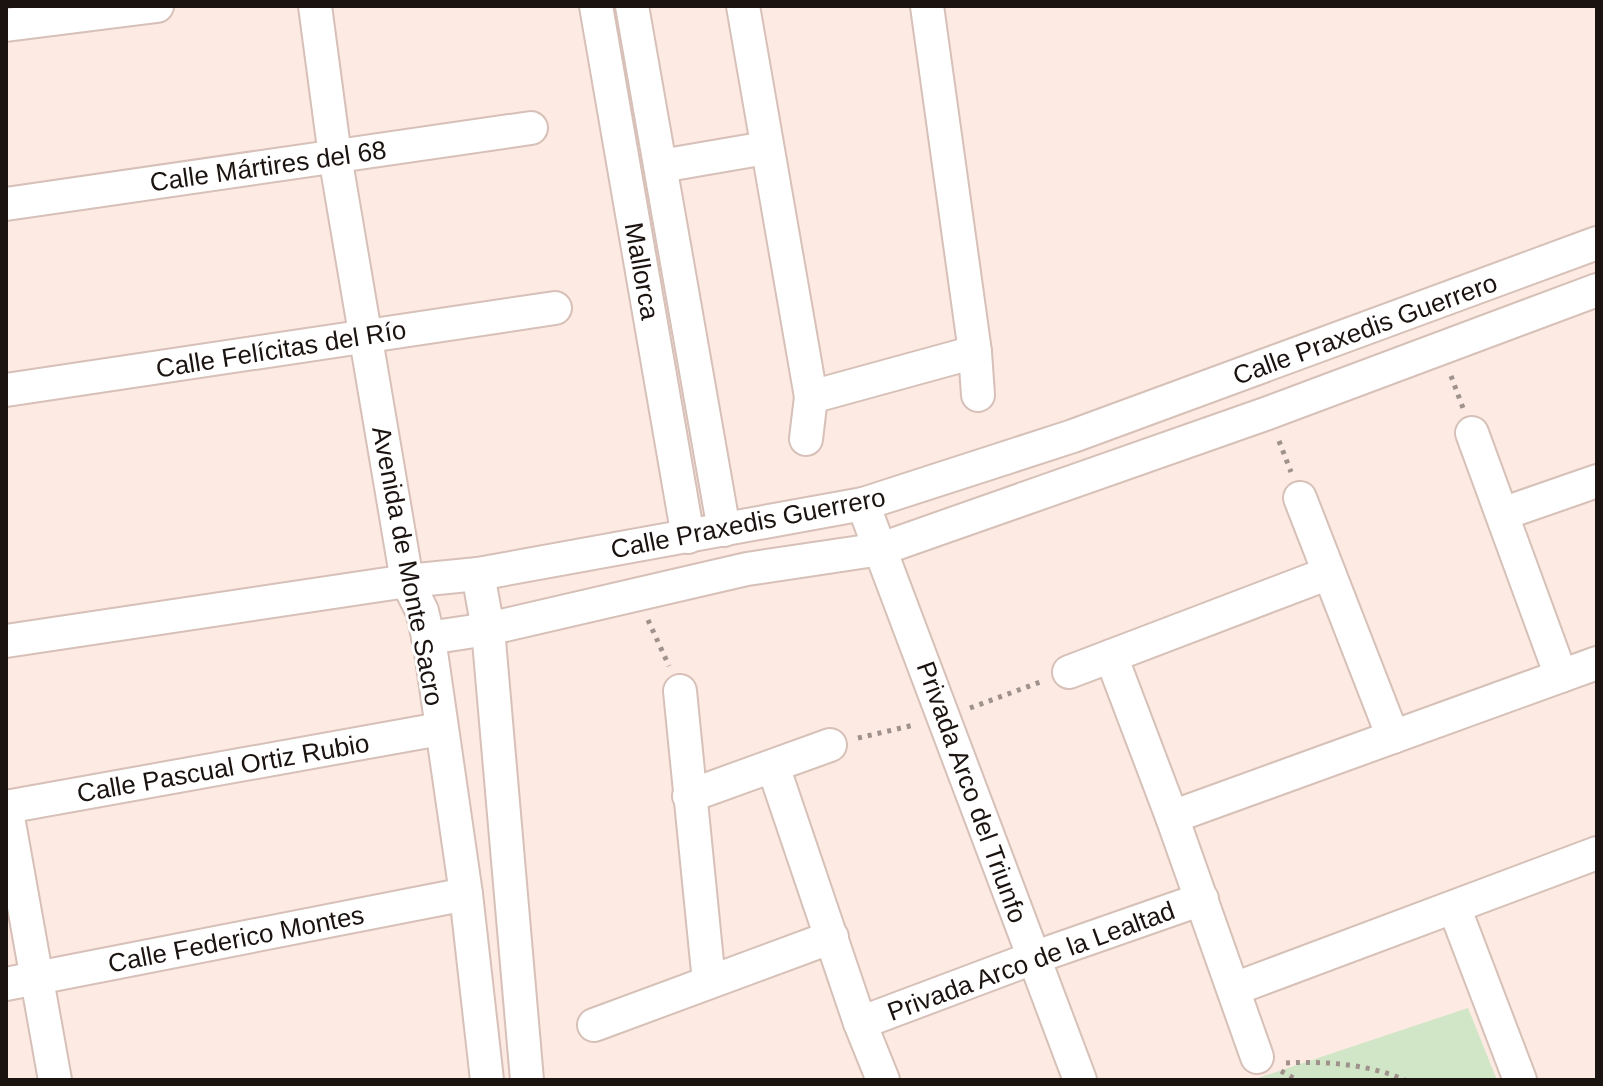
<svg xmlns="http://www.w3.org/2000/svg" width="1603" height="1086" viewBox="0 0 1603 1086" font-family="Helvetica,sans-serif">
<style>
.green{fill:#d1e6c6}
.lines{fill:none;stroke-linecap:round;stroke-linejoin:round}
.minor-casing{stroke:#d6c0b7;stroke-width:36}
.path{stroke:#9f918c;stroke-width:5;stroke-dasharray:4 6;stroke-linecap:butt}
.minor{stroke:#fff;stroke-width:32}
.labels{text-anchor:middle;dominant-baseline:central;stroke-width:6;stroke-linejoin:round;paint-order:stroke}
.street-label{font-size:26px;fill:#1b1310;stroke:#fff}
</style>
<rect width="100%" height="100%" fill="#fceae3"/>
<path class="green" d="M 1468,1008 L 1497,1080 L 1251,1080 L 1258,1078 Z"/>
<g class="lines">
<g class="minor-casing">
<g id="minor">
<path d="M 315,6 L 335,156 L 407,581 L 422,611 L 430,645 L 466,894 L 487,1080"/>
<path d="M 596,6 L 688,537"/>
<path d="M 632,6 L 724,530"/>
<path d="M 743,6 L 811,397 L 806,439"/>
<path d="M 927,6 L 975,352 L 978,395"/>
<path d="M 6,25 L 157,6"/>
<path d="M 661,166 L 766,148"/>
<path d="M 6,204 L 531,128"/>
<path d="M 6,390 L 555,308"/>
<path d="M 811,397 L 975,352"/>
<path d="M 1472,433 L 1561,676"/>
<path d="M 1300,498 L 1393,737"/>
<path d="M 863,504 L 1080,1080"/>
<path d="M 1502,514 L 1597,481"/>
<path d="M 478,574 L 488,629 L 527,1080"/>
<path d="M 428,638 L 488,629 L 747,569 L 881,549 L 1268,413 L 1597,290"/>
<path d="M 6,641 L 407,581 L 478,574 L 863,504 L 1073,436 L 1597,243"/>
<path d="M 1111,656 L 1172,817 L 1257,1057"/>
<path d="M 1069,672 L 1329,573"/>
<path d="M 680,691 L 709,982"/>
<path d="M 773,766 L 860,1023 L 883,1080"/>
<path d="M 689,796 L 830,745"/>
<path d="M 6,806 L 55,1080"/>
<path d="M 6,807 L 440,729"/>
<path d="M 1172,817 L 1597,663"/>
<path d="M 1454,907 L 1520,1080"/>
<path d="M 6,984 L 466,894"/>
<path d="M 1234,989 L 1597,853"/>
<path d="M 860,1023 L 1033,958 L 1202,899"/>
<path d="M 594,1025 L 832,937"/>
</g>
</g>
<g class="path">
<path d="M 1451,376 L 1463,408"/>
<path d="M 1279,441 L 1291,472"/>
<path d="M 648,620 L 669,666"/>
<path d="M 970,708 L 1043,681"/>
<path d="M 858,738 L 914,725"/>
<path d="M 1286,1063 C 1326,1061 1368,1064 1405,1080"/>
<path d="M 1281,1071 L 1297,1080"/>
</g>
<use href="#minor" class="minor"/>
</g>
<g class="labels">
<g class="street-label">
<text transform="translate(268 166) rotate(-8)">Calle Mártires del 68</text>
<text transform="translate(642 271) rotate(80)">Mallorca</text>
<text transform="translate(1365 329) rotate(-20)">Calle Praxedis Guerrero</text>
<text transform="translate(281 349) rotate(-9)">Calle Felícitas del Río</text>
<text transform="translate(748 523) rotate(-11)">Calle Praxedis Guerrero</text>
<text transform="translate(408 566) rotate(79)">Avenida de Monte Sacro</text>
<text transform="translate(223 768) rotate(-10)">Calle Pascual Ortiz Rubio</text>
<text transform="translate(972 792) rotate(70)">Privada Arco del Triunfo</text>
<text transform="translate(236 939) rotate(-11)">Calle Federico Montes</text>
<text transform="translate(1031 961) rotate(-20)">Privada Arco de la Lealtad</text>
</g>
</g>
<rect width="1603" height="1086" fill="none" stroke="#1b1310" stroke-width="16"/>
</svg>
